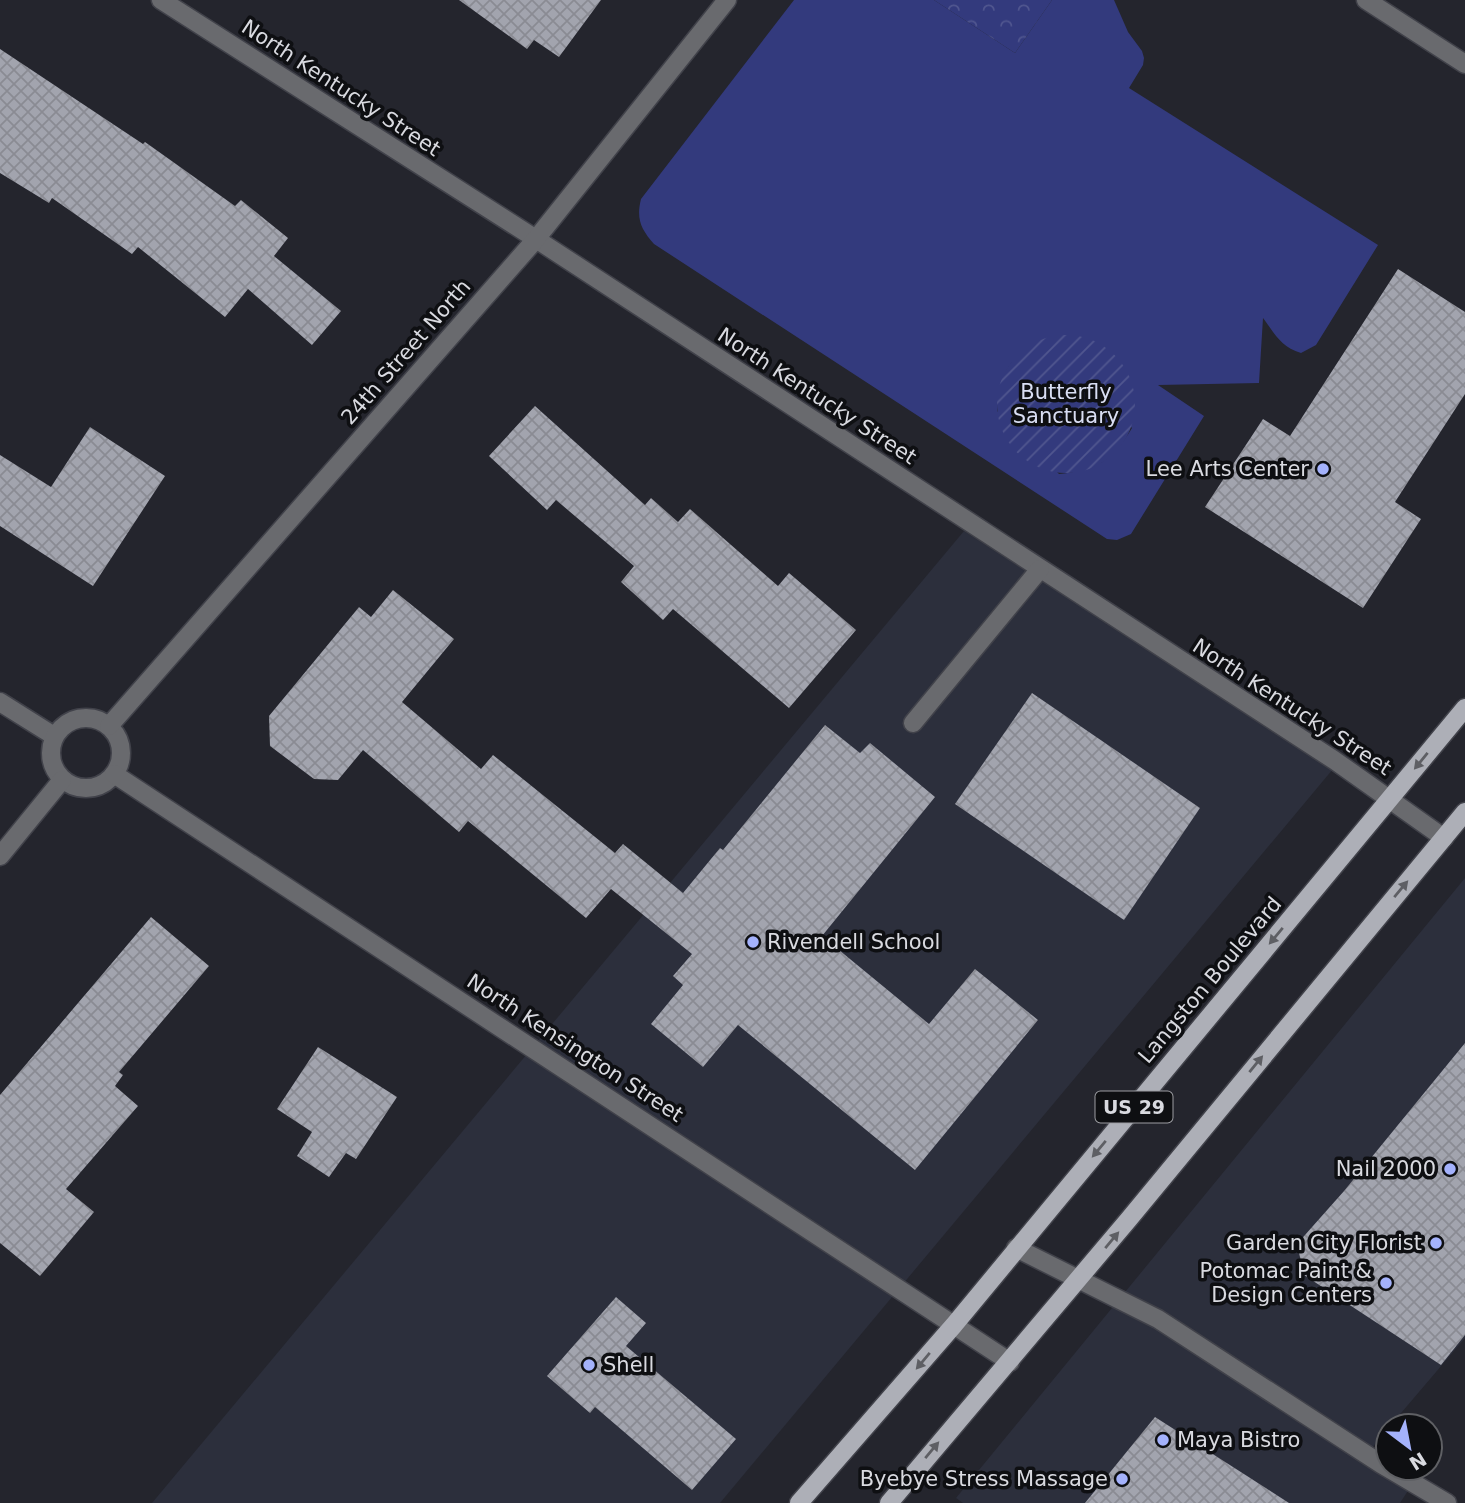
<svg xmlns="http://www.w3.org/2000/svg" width="1465" height="1503" viewBox="0 0 1465 1503" font-family="'DejaVu Sans',sans-serif">
<style>
.built{fill:#2c2f3c}
.grass{fill:#333a7d;fill-rule:evenodd}
.park{fill:url(#park-crowns)}
.garden{fill:url(#garden-furrows)}
.building{fill:url(#building-cross-hatch)}
.lines{fill:none;stroke-linecap:round;stroke-linejoin:round}
.minor-casing{stroke:#41424a;stroke-width:21}
.major-casing{stroke:#41424a;stroke-width:21}
.minor{stroke:#696a6e;stroke-width:18}
.major{stroke:#adafb7;stroke-width:18}
.oneway{fill:#5e5f64}
.poi-dot{fill:#a4b2fc;stroke:#0e0f12;stroke-width:2.5}
.labels{text-anchor:middle;dominant-baseline:central;stroke-width:7;stroke-linejoin:round;paint-order:stroke}
.shield{fill:#0e0f12;stroke:#9c9da2;stroke-width:2}
.shield-label{font-size:19px;font-weight:bold;fill:#d9dae0}
.street-label{font-size:21px;fill:#d9dae0;stroke:#0e0f12}
.park-label{font-size:21px;fill:#d9def3;stroke:#0e0f12}
.poi-label{font-size:21px;fill:#d9dae0;stroke:#0e0f12;text-anchor:end}
</style>
<defs>
<pattern id="park-crowns" width="20" height="18" patternUnits="userSpaceOnUse" patternTransform="scale(1.75)"><rect width="20" height="18" fill="#333a7d"/><path d="M2 6a3 3 0 1 1 6 0M12 15a3 3 0 1 1 6 0" fill="none" stroke="#50568f"/></pattern>
<pattern id="garden-furrows" width="10" height="10" patternUnits="userSpaceOnUse" patternTransform="scale(1.75)"><rect width="10" height="10" fill="#333a7d"/><path d="M-1 1l2-2M0 10L10 0M9 11l2-2" fill="none" stroke="#50568f"/></pattern>
<pattern id="building-cross-hatch" width="8" height="8" patternUnits="userSpaceOnUse" patternTransform="scale(1.75)"><rect width="8" height="8" fill="#a2a4ae"/><path d="M0 0l8 8M0 8l8-8" fill="none" stroke="#8a8b93"/></pattern>
</defs>
<rect width="100%" height="100%" fill="#24252d"/>
<g class="built">
<path d="M 964,531 L 1333,769 L 720,1503 L 152,1503 Z"/>
<path d="M 1465,878 L 1465,1338 L 1390,1426 L 1388,1426 L 1370,1451 L 1415,1480 L 1400,1503 L 963,1503 L 956,1498 Z"/>
</g>
<path class="grass" d="M 794,0 L 934,0 L 1015,53 L 1052,0 L 1114,0 L 1128,32 L 1142,51 L 1144,58 L 1143,65 L 1129,88 L 1378,245 L 1316,345 L 1301,353 C 1281,347 1275,334 1263,318 L 1259,383 L 1158,385 L 1204,416 L 1131,534 L 1117,540 L 1107,539 L 654,244 C 641,229 636,219 641,199 ZM 1044,339 L 1132,428 C 1112,461 1097,470 1059,474 L 997,411 C 1000,372 1009,357 1044,339 Z"/>
<path class="park" d="M 934,0 L 1052,0 L 1015,53 Z"/>
<circle class="garden" cx="1066" cy="404" r="69"/>
<g class="building">
<path d="M 459,0 L 601,0 L 559,57 L 534,40 L 527,49 Z"/>
<path d="M 0,49 L 143,144 L 145,142 L 235,206 L 241,200 L 288,238 L 274,256 L 341,311 L 312,345 L 248,289 L 225,317 L 138,247 L 132,254 L 52,198 L 49,203 L 0,173 Z"/>
<path d="M 1398,269 L 1465,312 L 1465,394 L 1395,502 L 1421,519 L 1363,608 L 1205,507 L 1263,419 L 1290,436 Z"/>
<path d="M 535,406 L 645,505 L 651,498 L 678,522 L 690,509 L 778,586 L 789,573 L 856,630 L 789,708 L 673,609 L 663,620 L 621,582 L 634,566 L 556,500 L 547,510 L 489,456 Z"/>
<path d="M 90,427 L 165,476 L 93,586 L 0,526 L 0,455 L 51,487 Z"/>
<path d="M 393,590 L 454,639 L 402,702 L 481,769 L 493,755 L 615,853 L 623,844 L 683,893 L 720,848 L 723,850 L 825,725 L 860,753 L 870,743 L 935,797 L 822,936 L 929,1024 L 975,969 L 1038,1020 L 915,1170 L 738,1025 L 703,1067 L 651,1024 L 683,985 L 673,976 L 692,954 L 611,889 L 586,918 L 468,821 L 459,832 L 363,750 L 338,780 L 314,779 L 270,746 L 269,716 L 359,607 L 371,617 Z"/>
<path d="M 1032,693 L 1200,808 L 1124,920 L 955,804 Z"/>
<path d="M 151,917 L 209,966 L 119,1072 L 123,1075 L 115,1086 L 138,1106 L 66,1189 L 94,1212 L 40,1276 L 0,1243 L 0,1095 Z"/>
<path d="M 1465,1043 L 1465,1335 L 1441,1365 L 1304,1275 L 1297,1244 L 1344,1191 Z"/>
<path d="M 318,1047 L 397,1097 L 356,1159 L 346,1153 L 329,1177 L 297,1156 L 312,1132 L 277,1109 Z"/>
<path d="M 616,1297 L 646,1323 L 626,1346 L 736,1439 L 692,1490 L 595,1407 L 590,1413 L 547,1376 Z"/>
<path d="M 1155,1417 L 1289,1503 L 1085,1503 Z"/>
</g>
<g class="lines">
<g class="minor-casing">
<g id="minor">
<path d="M 161,0 L 536,239 L 1334,760 L 1444,838"/>
<path d="M 1366,0 L 1465,64"/>
<path d="M 0,702 L 54,736"/>
<circle cx="86" cy="753" r="35"/>
<path d="M 913,723 L 1040,569"/>
<path d="M 109,726 L 536,239 L 727,0"/>
<path d="M 114,774 L 1010,1362"/>
<path d="M 0,856 L 62,780"/>
<path d="M 1016,1248 L 1158,1319 L 1381,1464 L 1447,1503"/>
</g>
</g>
<g class="major-casing">
<g id="major">
<path d="M 799,1503 L 954,1325 L 1465,708"/>
<path d="M 889,1503 L 1129,1219 L 1465,812"/>
</g>
</g>
<use href="#minor" class="minor"/>
<use href="#major" class="major"/>
</g>
<defs><path id="oneway-solid" d="M-6-.8H1V-3.2L6.5 0L1 3.2V.8H-6Z" transform="scale(1.75)"/></defs>
<g class="oneway">
<use href="#oneway-solid" transform="translate(1421 761) rotate(129)"/>
<use href="#oneway-solid" transform="translate(1401 889) rotate(-50)"/>
<use href="#oneway-solid" transform="translate(1276 936) rotate(130)"/>
<use href="#oneway-solid" transform="translate(1256 1064) rotate(-51)"/>
<use href="#oneway-solid" transform="translate(1099 1149) rotate(130)"/>
<use href="#oneway-solid" transform="translate(1112 1240) rotate(-50)"/>
<use href="#oneway-solid" transform="translate(923 1361) rotate(130)"/>
<use href="#oneway-solid" transform="translate(932 1450) rotate(-50)"/>
</g>
<g class="poi-dot">
<circle cx="1323" cy="469" r="7"/>
<circle cx="753" cy="942" r="7"/>
<circle cx="1450" cy="1169" r="7"/>
<circle cx="1436" cy="1243" r="7"/>
<circle cx="1386" cy="1283" r="7"/>
<circle cx="589" cy="1365" r="7"/>
<circle cx="1163" cy="1440" r="7"/>
<circle cx="1122" cy="1479" r="7"/>
</g>
<g class="labels">
<rect class="shield" x="1095.5" y="1091.5" width="77" height="31" rx="5"/>
<g class="shield-label">
<text x="1134" y="1107">US 29</text>
</g>
<g class="street-label">
<text transform="translate(341 88) rotate(33)">North Kentucky Street</text>
<text transform="translate(406 352) rotate(-49)">24th Street North</text>
<text transform="translate(817 396) rotate(33)">North Kentucky Street</text>
<text transform="translate(1292 707) rotate(33)">North Kentucky Street</text>
<text transform="translate(1210 980) rotate(-50)">Langston Boulevard</text>
<text transform="translate(575 1048) rotate(33)">North Kensington Street</text>
</g>
<g class="park-label">
<text x="1066" y="392">Butterfly<tspan x="1066" dy="24">Sanctuary</tspan></text>
</g>
<g class="poi-label">
<text x="1309" y="469">Lee Arts Center</text>
<text x="767" y="942" text-anchor="start">Rivendell School</text>
<text x="1436" y="1169">Nail 2000</text>
<text x="1422" y="1243">Garden City Florist</text>
<text x="1372" y="1271">Potomac Paint &amp;<tspan x="1372" dy="24">Design Centers</tspan></text>
<text x="603" y="1365" text-anchor="start">Shell</text>
<text x="1177" y="1440" text-anchor="start">Maya Bistro</text>
<text x="1108" y="1479">Byebye Stress Massage</text>
</g>
</g>
<g transform="translate(1409 1447) rotate(148)"><circle r="33" fill="#0e0f12" stroke="#5f6064" stroke-width="2"/>
<path d="M0-5L12 26L0 18L-12 26Z" fill="#a4b2fc"/>
<text y="-10" font-size="19" font-weight="bold" text-anchor="middle" fill="#d9dae0">N</text>
</g>
</svg>
